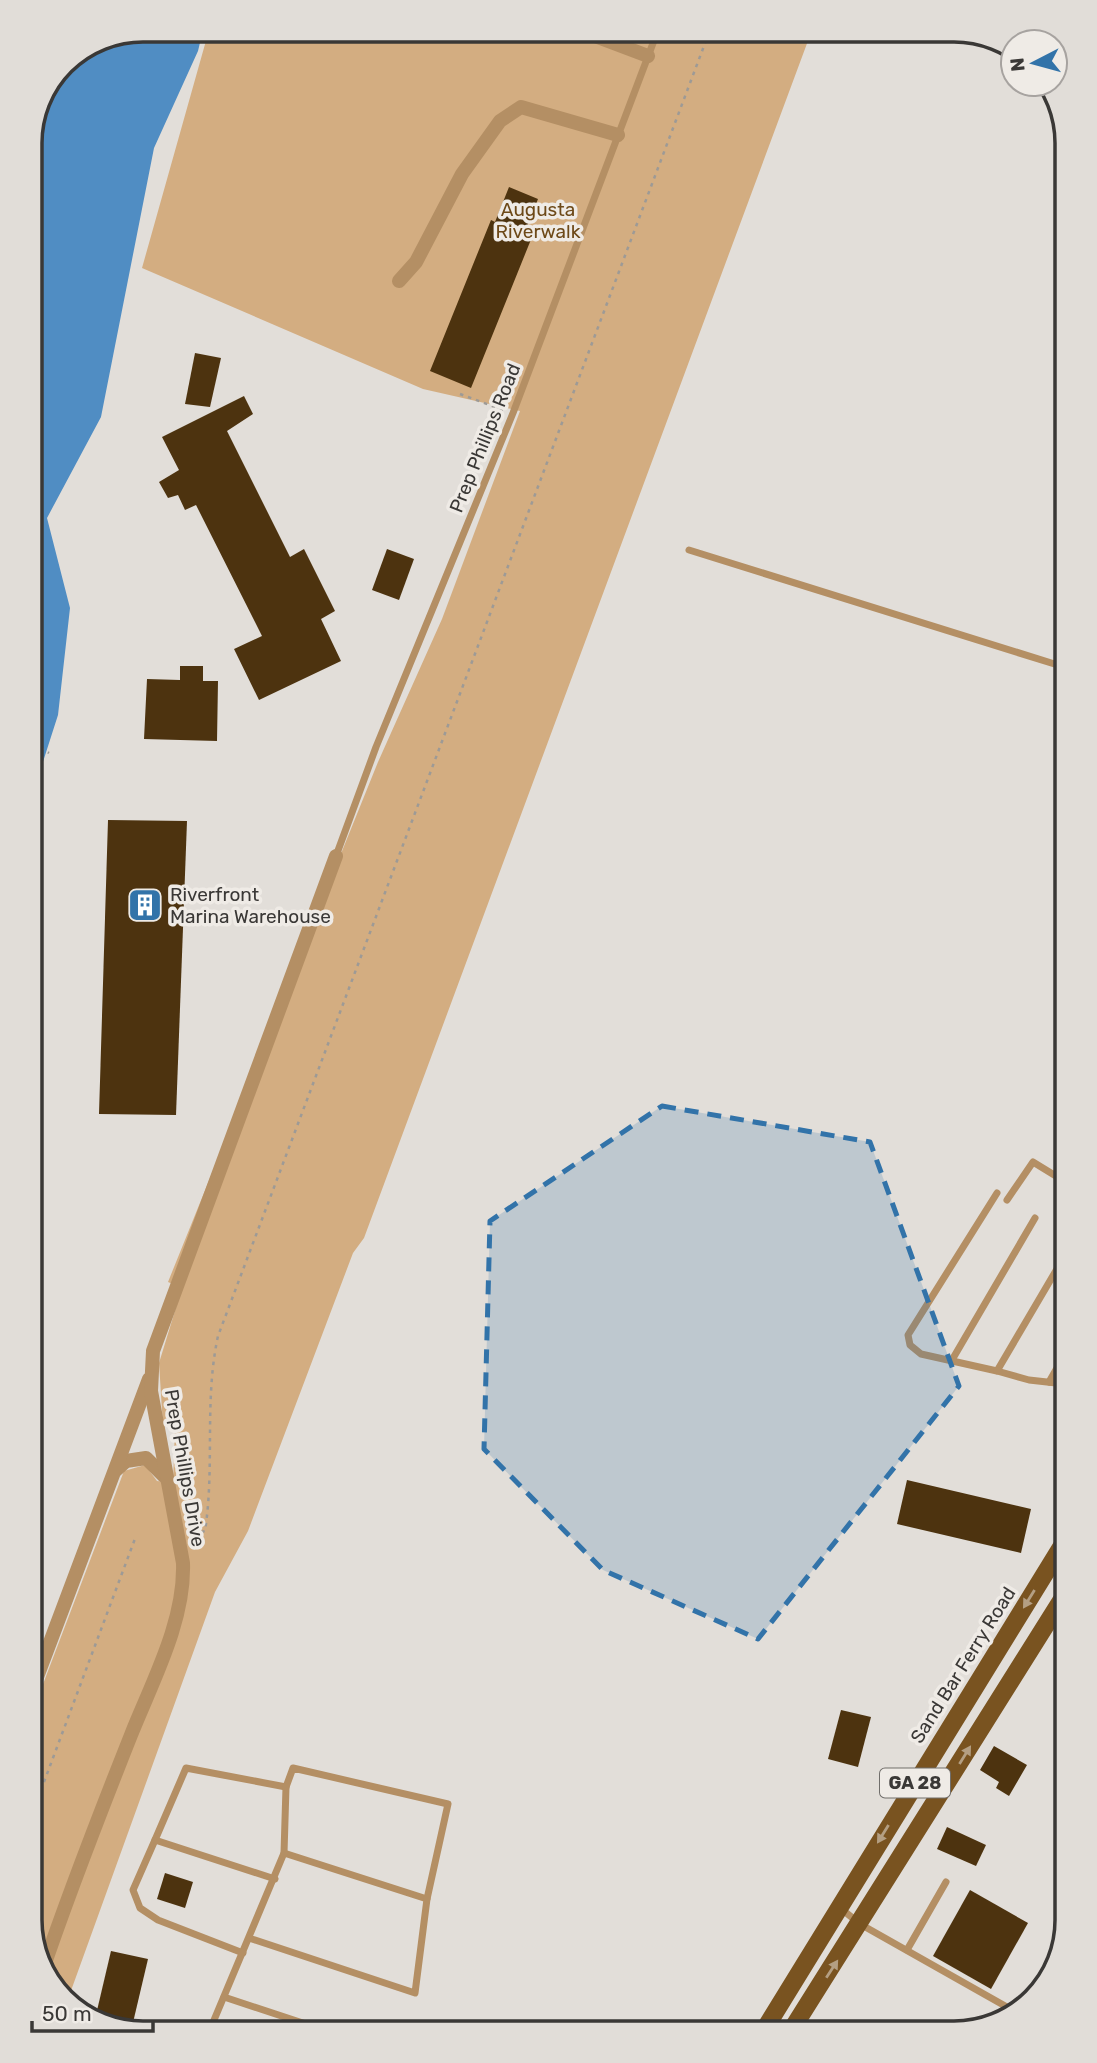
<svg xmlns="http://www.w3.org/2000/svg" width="1097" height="2063" viewBox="0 0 1097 2063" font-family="Rubik,sans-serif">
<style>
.green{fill:#d3ad81}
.water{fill:#508dc3}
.building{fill:#4d330f}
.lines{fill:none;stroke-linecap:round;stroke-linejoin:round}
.path{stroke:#9d9a96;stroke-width:2.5;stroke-dasharray:3.5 5;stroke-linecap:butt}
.service{stroke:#b48f64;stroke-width:7}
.minor{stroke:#b48f64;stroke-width:14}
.primary{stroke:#795320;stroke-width:18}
.oneway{fill:#b49f83}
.marked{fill:#3273a9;fill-opacity:0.2;stroke:#3273a9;stroke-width:5;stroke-dasharray:14 9;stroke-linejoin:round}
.labels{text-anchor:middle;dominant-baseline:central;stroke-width:7;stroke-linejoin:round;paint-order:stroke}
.shield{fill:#efebe6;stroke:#706e6b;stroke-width:2}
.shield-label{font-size:18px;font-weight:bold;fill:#3a3836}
.park-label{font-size:19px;fill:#6d4918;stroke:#efebe6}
.street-label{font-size:19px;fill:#3a3836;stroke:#efebe6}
.poi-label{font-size:19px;fill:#3a3836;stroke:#efebe6;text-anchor:start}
.rim{fill:none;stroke:#3a3836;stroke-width:3.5}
</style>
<rect width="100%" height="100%" fill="#e2ded9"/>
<path class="green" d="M 209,30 L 812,30 L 364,1238 L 353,1253 L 248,1531 L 215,1592 L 68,1999 L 39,1964 L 37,1700 L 124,1471 L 145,1465 L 157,1481 L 173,1483 L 175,1427 L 163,1426 L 159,1363 L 182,1288 L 168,1282 L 378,762 L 442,619 L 520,411 L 423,389 L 142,268 Z"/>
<path class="water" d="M 143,30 L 203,30 L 198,51 L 154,148 L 101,417 L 47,518 L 70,608 L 58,715 L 33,793 L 30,136 L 63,63 Z"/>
<g class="building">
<path d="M 509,187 L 538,199 L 524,234 L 532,237 L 471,388 L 430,371 L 491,220 L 495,222 Z"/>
<path d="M 195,353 L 221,358 L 210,407 L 185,404 Z"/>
<path d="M 244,396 L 253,414 L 227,431 L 290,557 L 304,549 L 335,611 L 321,619 L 341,661 L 259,700 L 234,649 L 262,636 L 196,505 L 185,510 L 178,495 L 168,498 L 159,482 L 179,470 L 162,437 Z"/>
<path d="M 387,549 L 414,559 L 399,600 L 372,590 Z"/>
<path d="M 180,666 L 203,666 L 203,681 L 218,681 L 217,741 L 144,739 L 147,679 L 180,680 Z"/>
<path d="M 108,820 L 187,821 L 176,1115 L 99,1114 Z"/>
<path d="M 907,1480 L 1031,1509 L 1021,1553 L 897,1524 Z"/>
<path d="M 841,1710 L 871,1717 L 858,1767 L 828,1759 Z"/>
<path d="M 994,1746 L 1027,1765 L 1009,1796 L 996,1788 L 999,1782 L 980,1770 Z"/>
<path d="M 947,1827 L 986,1845 L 976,1866 L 937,1849 Z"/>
<path d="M 165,1873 L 193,1882 L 185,1908 L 157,1899 Z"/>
<path d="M 970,1890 L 1028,1923 L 991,1989 L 933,1956 Z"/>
<path d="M 111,1951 L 148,1959 L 131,2031 L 95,2019 Z"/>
</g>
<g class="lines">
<g class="path">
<path d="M 460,394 L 503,410"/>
<path d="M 33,744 L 49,753"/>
<path d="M 193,1534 L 205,1531 C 215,1466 204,1400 218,1336 L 710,30"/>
<path d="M 38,1798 L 136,1536"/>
</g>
<g class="service">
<path d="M 689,550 L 1061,666"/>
<path d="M 336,856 L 376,747 L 513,413 L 658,30"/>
<path d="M 997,1193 L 908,1335 L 910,1345 L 921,1354 L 997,1371 L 1064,1257"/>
<path d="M 1007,1200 L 1033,1162 L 1064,1181"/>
<path d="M 952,1360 L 1035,1218"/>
<path d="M 997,1371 L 1029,1380 L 1065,1384"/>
<path d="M 1049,1382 L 1065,1354"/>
<path d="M 155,1840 L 133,1890 L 140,1908 L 158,1920 L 243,1953"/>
<path d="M 284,1853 L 427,1899"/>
<path d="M 275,1879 L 155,1840 L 186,1768 L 286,1787"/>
<path d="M 839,1907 L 860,1924 L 1014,2011"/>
<path d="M 907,1950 L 946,1882"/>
<path d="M 224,1997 L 327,2031"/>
<path d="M 209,2032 L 284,1853 L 286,1787 L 293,1768 L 448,1804 L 427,1899 L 415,1993 L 249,1938"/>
</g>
<g class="minor">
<path d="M 579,30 L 648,56"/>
<path d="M 399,281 L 416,262 L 462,174 L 500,121 L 521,107 L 618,135"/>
<path d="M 116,1470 L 126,1461 L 146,1458 L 164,1476"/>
<path d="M 37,1677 L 149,1379"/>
<path d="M 43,1969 C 70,1890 100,1813 131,1735 C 152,1682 185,1622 183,1563 L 151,1391 L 153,1351 L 336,856"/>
</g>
<g class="primary">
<path d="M 794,2026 L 1066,1593"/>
<path d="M 766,2027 L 1065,1541"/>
</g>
</g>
<defs><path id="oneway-solid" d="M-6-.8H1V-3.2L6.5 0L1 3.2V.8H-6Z" transform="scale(1.75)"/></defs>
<g class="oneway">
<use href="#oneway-solid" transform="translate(1029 1599) rotate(122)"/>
<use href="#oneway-solid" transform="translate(965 1755) rotate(-58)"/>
<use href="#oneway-solid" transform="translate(883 1834) rotate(122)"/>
<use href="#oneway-solid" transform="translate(832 1969) rotate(-57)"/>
</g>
<path class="marked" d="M 662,1106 L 870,1142 L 959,1386 L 758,1639 L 603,1570 L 484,1449 L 490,1221 Z"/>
<defs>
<g id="building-square" transform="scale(1.75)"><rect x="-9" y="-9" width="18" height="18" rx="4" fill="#3273a9" stroke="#efebe6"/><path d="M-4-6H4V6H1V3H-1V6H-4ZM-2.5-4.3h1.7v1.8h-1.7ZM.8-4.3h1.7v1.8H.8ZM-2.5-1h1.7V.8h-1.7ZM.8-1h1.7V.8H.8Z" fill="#fff"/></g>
</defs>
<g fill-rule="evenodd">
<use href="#building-square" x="145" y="905"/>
</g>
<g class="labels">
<rect class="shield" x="880" y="1768.5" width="70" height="29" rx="5"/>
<g class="shield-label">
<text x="915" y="1783">GA 28</text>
</g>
<g class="park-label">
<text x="538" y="209">Augusta<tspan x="538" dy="22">Riverwalk</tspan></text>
</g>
<g class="street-label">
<text transform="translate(485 438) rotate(-68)">Prep Phillips Road</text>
<text transform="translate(185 1468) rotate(80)">Prep Phillips Drive</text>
<text transform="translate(963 1665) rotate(-58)">Sand Bar Ferry Road</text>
</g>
<g class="poi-label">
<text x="170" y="894">Riverfront<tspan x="170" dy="22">Marina Warehouse</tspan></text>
</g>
</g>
<path d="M0 0H1097V2063H0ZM143 42H954A101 101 0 0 1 1055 143V1920A101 101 0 0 1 954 2021H143A101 101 0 0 1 42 1920V143A101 101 0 0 1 143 42Z" fill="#e1ddd8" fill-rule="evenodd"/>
<path class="rim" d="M143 42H954A101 101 0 0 1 1055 143V1920A101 101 0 0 1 954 2021H143A101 101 0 0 1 42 1920V143A101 101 0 0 1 143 42Z"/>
<g transform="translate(1034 63) rotate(264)"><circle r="33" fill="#efebe6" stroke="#a7a3a0" stroke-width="2"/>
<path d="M0-5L12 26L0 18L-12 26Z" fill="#3273a9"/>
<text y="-10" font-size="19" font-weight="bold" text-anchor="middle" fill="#3a3836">N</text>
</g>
<path d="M32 2021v10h121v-10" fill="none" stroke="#3a3836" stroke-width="3.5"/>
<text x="42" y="2021" font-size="21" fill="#3a3836" stroke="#efebe6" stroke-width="5" paint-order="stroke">50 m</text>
</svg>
